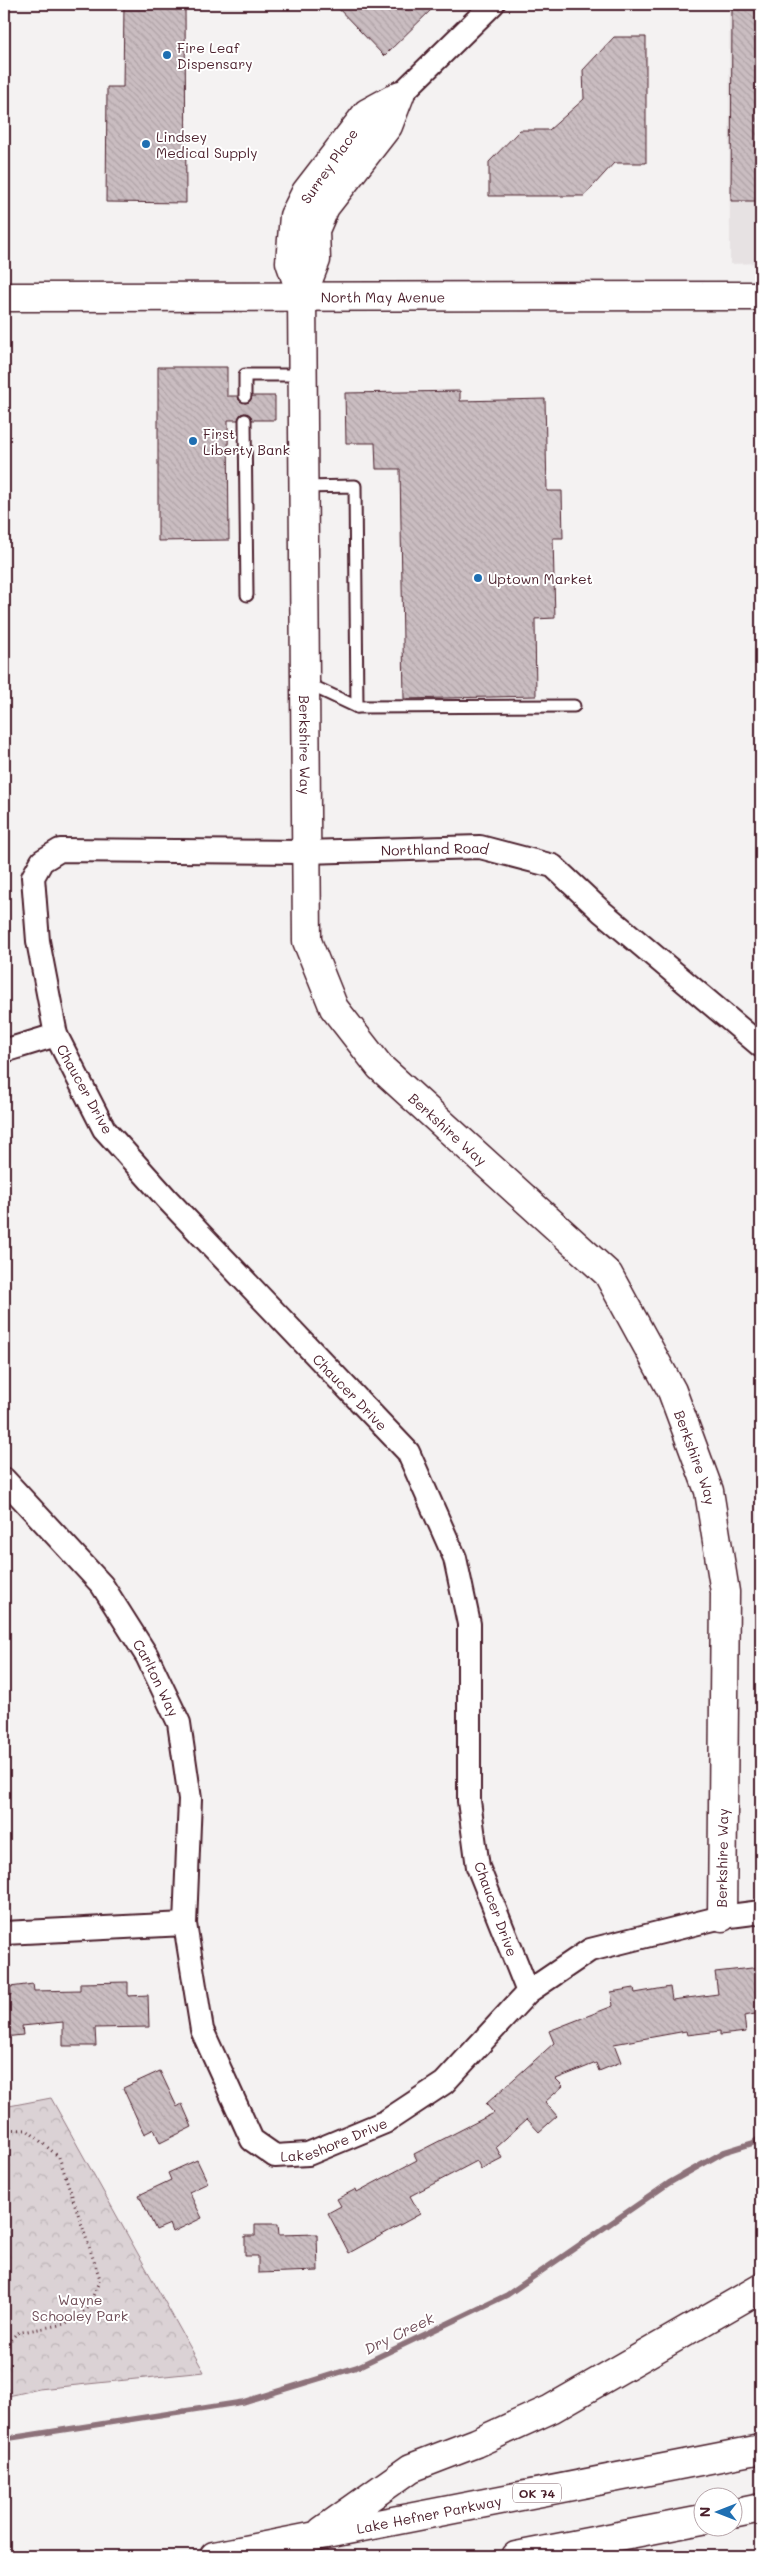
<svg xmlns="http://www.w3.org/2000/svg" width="765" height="2560" viewBox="0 0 765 2560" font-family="Mali,sans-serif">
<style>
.built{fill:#e7e2e3}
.park{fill:url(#park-crowns);stroke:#927880}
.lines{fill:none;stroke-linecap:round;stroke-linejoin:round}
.stream{stroke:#8d727a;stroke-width:5.5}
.building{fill:url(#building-back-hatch);stroke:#4a1f2b}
.lane-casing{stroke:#4a1f2b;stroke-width:15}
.street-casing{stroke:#4a1f2b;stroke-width:26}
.secondary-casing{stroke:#4a1f2b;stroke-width:31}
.highway-casing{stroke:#4a1f2b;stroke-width:31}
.path{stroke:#4a1f2b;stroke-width:3;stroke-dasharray:1 4;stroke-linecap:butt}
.lane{stroke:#fff;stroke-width:11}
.street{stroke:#fff;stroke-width:22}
.secondary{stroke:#fff;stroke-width:28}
.highway{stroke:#fff;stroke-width:28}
.poi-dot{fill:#1f6fb2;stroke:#fff;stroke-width:2}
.labels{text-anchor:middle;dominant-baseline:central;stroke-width:4;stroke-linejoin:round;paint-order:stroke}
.shield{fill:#fff;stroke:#80626b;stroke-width:1}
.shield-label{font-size:12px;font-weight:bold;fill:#4a1f2b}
.poi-label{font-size:14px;fill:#4a1f2b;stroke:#fff;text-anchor:start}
.street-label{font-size:14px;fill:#4a1f2b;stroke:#fff}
.park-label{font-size:14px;fill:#6e4c56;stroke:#fff}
.water-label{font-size:15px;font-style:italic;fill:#714f59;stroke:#fff}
</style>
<defs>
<pattern id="park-crowns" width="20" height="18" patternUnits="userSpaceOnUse" patternTransform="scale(1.25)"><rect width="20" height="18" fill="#dbd2d5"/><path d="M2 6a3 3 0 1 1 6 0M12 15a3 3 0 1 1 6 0" fill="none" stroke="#bdb4b7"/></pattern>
<pattern id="building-back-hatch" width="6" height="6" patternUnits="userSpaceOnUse" patternTransform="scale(1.25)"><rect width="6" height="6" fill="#cabdc1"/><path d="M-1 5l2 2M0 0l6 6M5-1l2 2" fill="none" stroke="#afa2a6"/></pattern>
</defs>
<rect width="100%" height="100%" fill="#f4f2f2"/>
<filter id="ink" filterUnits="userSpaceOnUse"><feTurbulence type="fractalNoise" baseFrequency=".02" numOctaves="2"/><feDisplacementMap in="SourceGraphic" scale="10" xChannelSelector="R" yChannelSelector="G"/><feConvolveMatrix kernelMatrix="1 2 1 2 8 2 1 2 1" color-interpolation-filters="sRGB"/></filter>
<g filter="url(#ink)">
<path class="built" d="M 729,4 L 761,4 L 761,263 L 730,264 Z"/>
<path class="park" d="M 51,2098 L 204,2372 L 39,2389 L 4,2397 L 4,2107 Z"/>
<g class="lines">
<path class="stream" d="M 4,2439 L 243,2402 L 357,2367 L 507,2295 L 669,2183 L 724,2152 L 753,2143 L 761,2137"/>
</g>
<g class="building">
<path d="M 124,4 L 185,4 L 186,203 L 106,202 L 107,87 L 123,87 Z"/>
<path d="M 334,4 L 437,4 L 384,56 Z"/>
<path d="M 735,4 L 761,4 L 761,201 L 731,201 L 732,8 L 735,8 Z"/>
<path d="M 614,37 L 646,37 L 646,163 L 614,163 L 584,196 L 489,196 L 489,162 L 520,130 L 549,130 L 584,99 L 583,70 Z"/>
<path d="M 158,367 L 227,367 L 227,396 L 238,396 L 239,400 L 245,403 L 249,402 L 252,396 L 275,396 L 275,420 L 252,420 L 251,416 L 245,413 L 241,414 L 238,420 L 228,420 L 229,540 L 158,541 Z"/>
<path d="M 460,391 L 460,401 L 545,399 L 547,491 L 562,491 L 563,538 L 553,538 L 555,618 L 535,619 L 536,696 L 404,699 L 400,469 L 376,469 L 375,443 L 346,443 L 345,393 Z"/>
<path d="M 761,1967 L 761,2013 L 744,2016 L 746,2032 L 720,2035 L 720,2031 L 687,2035 L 686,2031 L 614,2044 L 621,2062 L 599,2071 L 596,2063 L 556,2079 L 563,2086 L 545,2102 L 557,2116 L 539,2132 L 527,2119 L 496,2147 L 502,2158 L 481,2169 L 477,2161 L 410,2196 L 420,2214 L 349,2253 L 328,2213 L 341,2206 L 337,2199 L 356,2189 L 357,2192 L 417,2160 L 414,2154 L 494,2113 L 486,2104 L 554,2043 L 549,2031 L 613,2006 L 611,1992 L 634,1988 L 635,1993 L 670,1987 L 672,2000 L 718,1994 L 715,1972 Z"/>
<path d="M 128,1982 L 128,1996 L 148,1995 L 149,2027 L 95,2028 L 96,2046 L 63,2046 L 63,2022 L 22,2026 L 23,2035 L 4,2037 L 4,1995 L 11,1995 L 10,1987 L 33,1984 L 34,1991 L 80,1990 L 80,1983 Z"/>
<path d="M 160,2071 L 177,2107 L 182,2104 L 192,2127 L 160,2143 L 154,2129 L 144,2134 L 123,2088 Z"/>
<path d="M 197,2160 L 208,2183 L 189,2192 L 202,2218 L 173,2232 L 170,2224 L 156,2230 L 139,2195 L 171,2180 L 168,2173 Z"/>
<path d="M 255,2224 L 278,2224 L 279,2235 L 317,2234 L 318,2271 L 258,2273 L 258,2256 L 245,2256 L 245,2236 L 255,2236 Z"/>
</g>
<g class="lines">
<g class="lane-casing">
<g id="lane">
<path d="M 245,396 L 245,375 L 302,375"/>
<path d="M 245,420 L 247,595"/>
<path d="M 303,487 L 355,486 L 357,707"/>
<path d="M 306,683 L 357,707 L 574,706"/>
</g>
</g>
<g class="street-casing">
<g id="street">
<path d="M 400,95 L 493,4"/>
<path d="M 4,1051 L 56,1035"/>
<path id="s1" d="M 4,1479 L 102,1585 L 147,1656 L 179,1723 L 190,1799 L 185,1924"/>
<path id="s2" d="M 4,1933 L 185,1924 L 202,2030 L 252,2140 L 275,2156 L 308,2154 L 385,2122 L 444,2083 L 528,1992 L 590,1950 L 722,1917 L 761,1912"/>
<path id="s3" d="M 528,1992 L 478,1867 L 469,1801 L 469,1624 L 455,1558 L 408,1452 L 168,1200 L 104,1129 L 56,1035 L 38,941 L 33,877 L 42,861 L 60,850 L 305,852 L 480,847 L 553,866 L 601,911 L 761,1046"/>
</g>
</g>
<g class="secondary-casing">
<g id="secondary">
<path d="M 400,95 L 388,126 L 325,207 L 315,230 L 316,260 L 302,296 L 290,262 L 294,216 L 306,192 L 367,113 Z"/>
<path id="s4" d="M 302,296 L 307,941 L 334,1008 L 380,1067 L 608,1274 L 672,1391 L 709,1491 L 725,1592 L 722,1917"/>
<path id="s5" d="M 4,297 L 761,296"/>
</g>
</g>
<g class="highway-casing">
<g id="highway">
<path d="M 732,2514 L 761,2508"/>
<path d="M 322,2531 L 411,2468 L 476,2443 L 551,2409 L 761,2288"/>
<path id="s6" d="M 214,2556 L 761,2449"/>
<path d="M 516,2556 L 702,2520"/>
</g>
</g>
<path class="path" d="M 4,2129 L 27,2130 L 59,2157 L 100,2279 L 88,2308 L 65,2324 L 17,2333 L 4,2347"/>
<use href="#lane" class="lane"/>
<use href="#street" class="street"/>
<use href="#secondary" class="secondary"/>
<use href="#highway" class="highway"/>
</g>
</g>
<g class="poi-dot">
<circle cx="167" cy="55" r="5"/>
<circle cx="146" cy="144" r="5"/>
<circle cx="193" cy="441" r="5"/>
<circle cx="478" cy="578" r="5"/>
</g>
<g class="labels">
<rect class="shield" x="513" y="2483.5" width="48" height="19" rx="4"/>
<g class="shield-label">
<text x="537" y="2493">OK 74</text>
</g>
<g class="poi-label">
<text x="177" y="47">Fire Leaf<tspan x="177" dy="16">Dispensary</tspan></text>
<text x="156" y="136">Lindsey<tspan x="156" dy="16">Medical Supply</tspan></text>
<text x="203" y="433">First<tspan x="203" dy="16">Liberty Bank</tspan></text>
<text x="488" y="578">Uptown Market</text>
</g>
<g class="street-label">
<text transform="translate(329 166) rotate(-55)">Surrey Place</text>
<text stroke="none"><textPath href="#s5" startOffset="379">North May Avenue</textPath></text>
<text stroke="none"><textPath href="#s4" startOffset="449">Berkshire Way</textPath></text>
<text stroke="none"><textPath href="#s3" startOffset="1685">Northland Road</textPath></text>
<text transform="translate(85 1089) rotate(61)">Chaucer Drive</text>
<text stroke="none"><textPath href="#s4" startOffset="884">Berkshire Way</textPath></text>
<text transform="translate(350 1392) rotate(46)">Chaucer Drive</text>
<text stroke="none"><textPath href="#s4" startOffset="1304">Berkshire Way</textPath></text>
<text stroke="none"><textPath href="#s1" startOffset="252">Carlton Way</textPath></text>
<text transform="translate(722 1858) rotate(-89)">Berkshire Way</text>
<text transform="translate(496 1909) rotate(70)">Chaucer Drive</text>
<text stroke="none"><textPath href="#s2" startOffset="499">Lakeshore Drive</textPath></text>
<text stroke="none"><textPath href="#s6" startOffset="219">Lake Hefner Parkway</textPath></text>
</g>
<g class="park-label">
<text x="80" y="2299">Wayne<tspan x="80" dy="16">Schooley Park</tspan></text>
</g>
<g class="water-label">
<text transform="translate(399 2333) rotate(-26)">Dry Creek</text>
</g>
</g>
<rect width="765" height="2560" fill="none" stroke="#fff" stroke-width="20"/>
<rect x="10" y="10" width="745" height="2540" fill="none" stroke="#4a1f2b" stroke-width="2" filter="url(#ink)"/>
<g transform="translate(718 2512) rotate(270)"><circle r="24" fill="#ffffff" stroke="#b7a5aa"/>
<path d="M0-4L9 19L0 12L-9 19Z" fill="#1f6fb2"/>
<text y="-8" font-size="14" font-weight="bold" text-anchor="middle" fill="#4a1f2b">N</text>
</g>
</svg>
